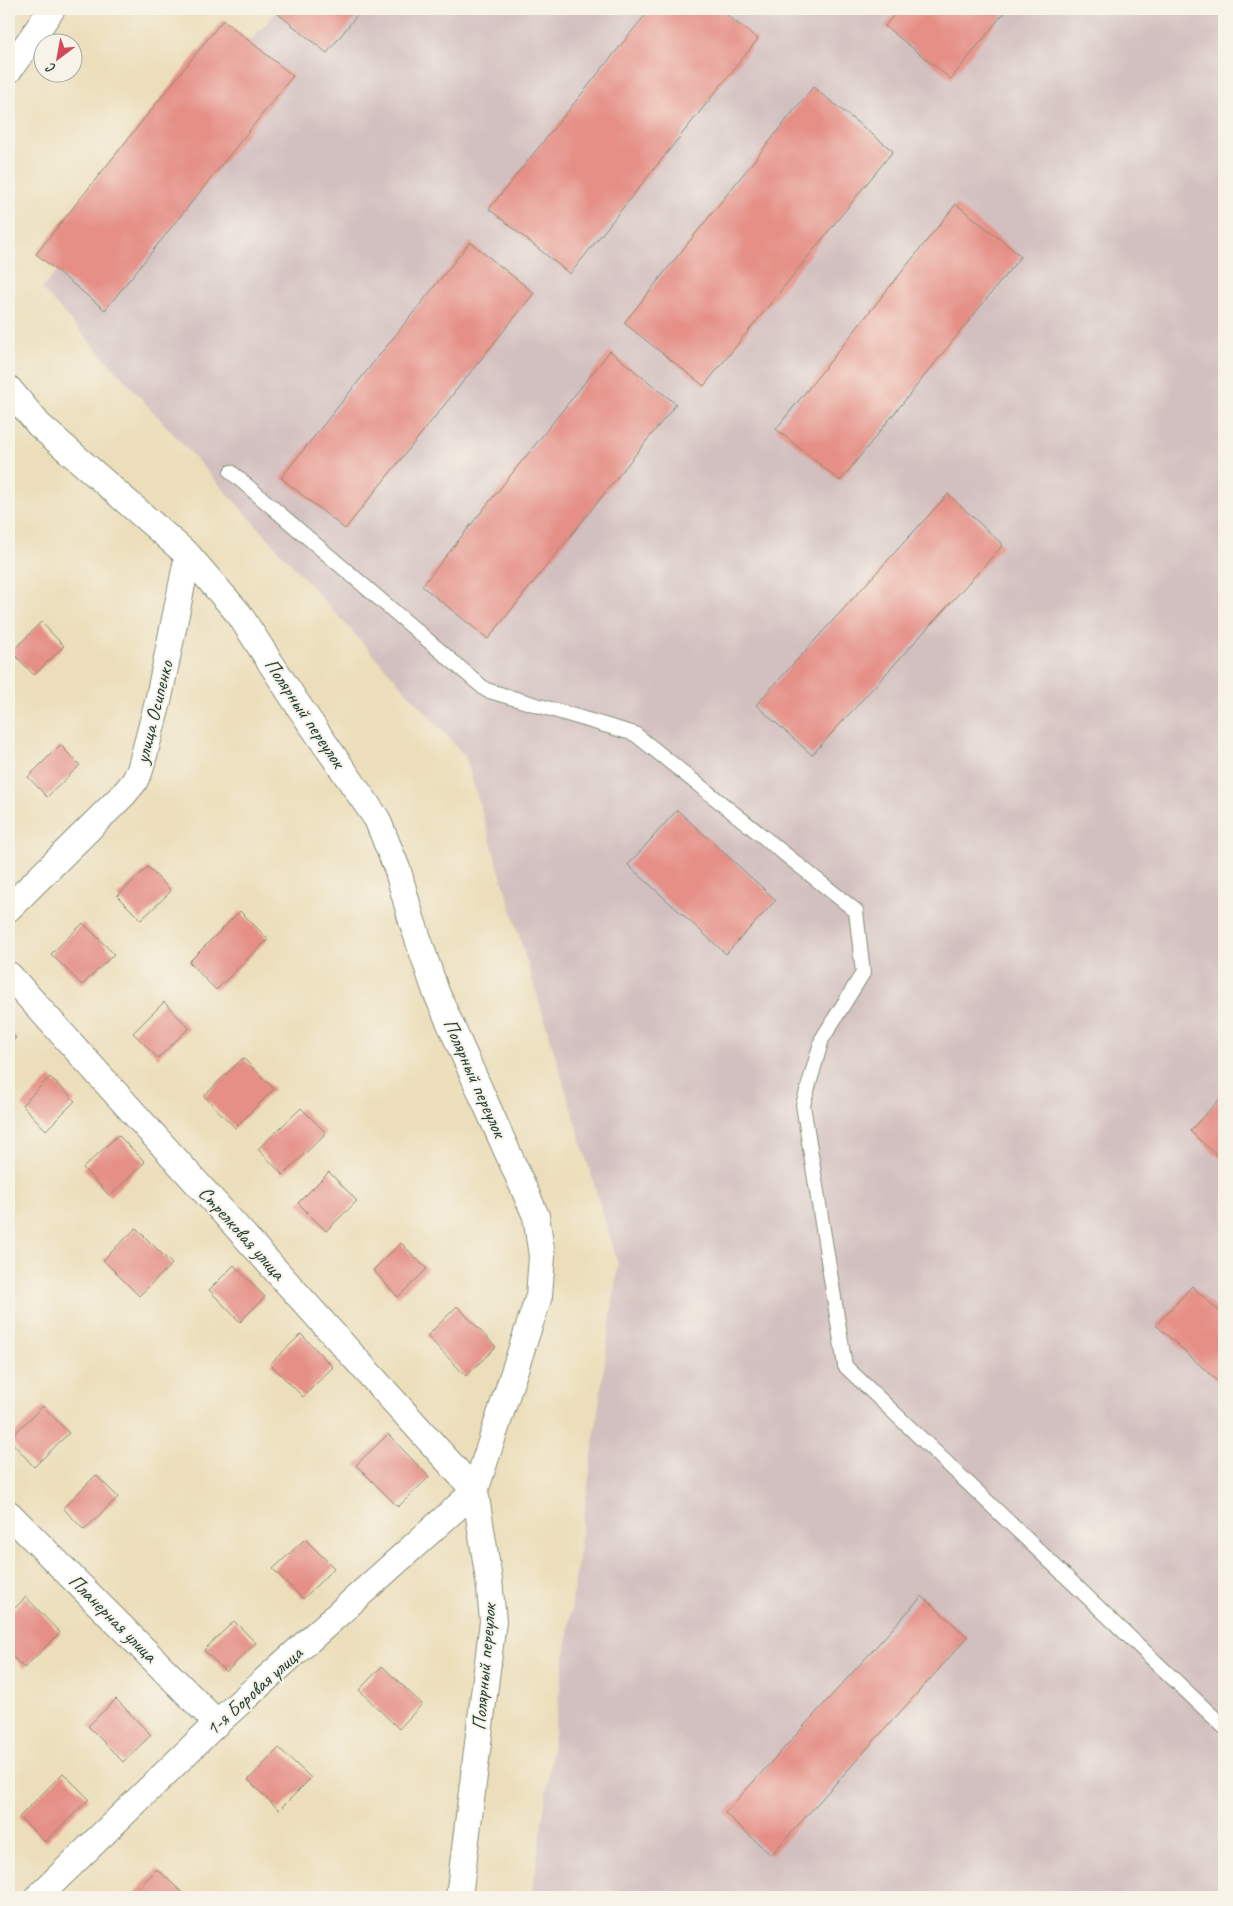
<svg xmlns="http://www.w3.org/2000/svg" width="1233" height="1906" viewBox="0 0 1233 1906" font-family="Caveat,sans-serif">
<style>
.industrial{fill:#d2bfbf}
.building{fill:#e58f86}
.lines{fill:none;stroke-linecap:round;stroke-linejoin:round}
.service-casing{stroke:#868e77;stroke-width:16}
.minor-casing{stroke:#868e77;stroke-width:28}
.service{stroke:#fff;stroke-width:14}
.minor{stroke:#fff;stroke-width:26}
.labels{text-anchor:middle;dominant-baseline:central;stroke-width:4;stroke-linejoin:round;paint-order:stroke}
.street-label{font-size:20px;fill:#1f3d34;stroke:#f7f3e8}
</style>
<rect width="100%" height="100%" fill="#f7f3e8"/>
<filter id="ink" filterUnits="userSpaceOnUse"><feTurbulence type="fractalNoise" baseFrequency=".02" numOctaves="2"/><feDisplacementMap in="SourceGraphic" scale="10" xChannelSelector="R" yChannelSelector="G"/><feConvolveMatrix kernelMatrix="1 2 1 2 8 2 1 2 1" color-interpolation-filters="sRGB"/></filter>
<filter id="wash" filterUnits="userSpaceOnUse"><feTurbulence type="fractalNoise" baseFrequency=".0096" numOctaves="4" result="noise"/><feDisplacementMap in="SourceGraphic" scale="20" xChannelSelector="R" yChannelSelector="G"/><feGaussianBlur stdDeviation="1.12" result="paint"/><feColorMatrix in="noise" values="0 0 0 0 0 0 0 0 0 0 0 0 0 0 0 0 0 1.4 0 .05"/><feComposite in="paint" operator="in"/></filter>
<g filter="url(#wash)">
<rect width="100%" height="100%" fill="#ecdeba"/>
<path class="industrial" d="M 278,9 L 1224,9 L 1224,1897 L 532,1897 L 618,1264 L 465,756 L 42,289 Z"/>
<g id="blocks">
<g class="building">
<path d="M 272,9 L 362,9 L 327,53 Z"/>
<path d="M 650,9 L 719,9 L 758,39 L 570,274 L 489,209 Z"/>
<path d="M 898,9 L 1007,9 L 951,79 L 885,26 Z"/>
<path d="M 223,20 L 293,76 L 105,310 L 36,254 Z"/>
<path d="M 813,87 L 893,151 L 704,386 L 624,323 Z"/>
<path d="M 956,204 L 1021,256 L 840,481 L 776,429 Z"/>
<path d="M 470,242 L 534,293 L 345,529 L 281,478 Z"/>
<path d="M 610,351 L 676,404 L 488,639 L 422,586 Z"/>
<path d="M 948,494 L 1003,545 L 812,755 L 756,705 Z"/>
<path d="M 41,622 L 64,646 L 34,675 L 12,652 Z"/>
<path d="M 60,745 L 80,765 L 47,797 L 28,777 Z"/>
<path d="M 677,810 L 776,900 L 726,954 L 628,865 Z"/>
<path d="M 148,867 L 171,891 L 141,920 L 117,896 Z"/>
<path d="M 240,911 L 268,939 L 216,990 L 189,962 Z"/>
<path d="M 83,923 L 114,954 L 82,985 L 51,954 Z"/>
<path d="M 164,1002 L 189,1028 L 158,1058 L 133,1033 Z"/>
<path d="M 9,1031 L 16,1038 L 9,1045 Z"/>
<path d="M 243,1058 L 274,1089 L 235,1128 L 204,1096 Z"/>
<path d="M 50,1077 L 75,1101 L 46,1130 L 22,1105 Z"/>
<path d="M 1224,1094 L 1224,1162 L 1190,1131 Z"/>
<path d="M 301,1108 L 326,1133 L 283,1175 L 258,1149 Z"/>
<path d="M 118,1135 L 145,1162 L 110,1196 L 83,1168 Z"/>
<path d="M 329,1172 L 357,1201 L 326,1231 L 298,1203 Z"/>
<path d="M 136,1228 L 172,1264 L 139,1296 L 103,1260 Z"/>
<path d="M 401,1243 L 427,1269 L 398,1297 L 373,1270 Z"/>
<path d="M 234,1265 L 265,1297 L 240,1322 L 209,1290 Z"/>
<path d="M 1192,1286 L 1224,1316 L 1224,1387 L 1156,1325 Z"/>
<path d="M 457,1306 L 496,1347 L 466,1376 L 427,1336 Z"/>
<path d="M 301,1334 L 333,1367 L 303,1397 L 270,1364 Z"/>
<path d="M 43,1406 L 69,1433 L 34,1467 L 9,1439 Z"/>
<path d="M 388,1434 L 429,1477 L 398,1507 L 356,1465 Z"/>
<path d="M 96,1475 L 118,1497 L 84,1530 L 63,1508 Z"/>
<path d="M 305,1539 L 334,1568 L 303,1599 L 273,1569 Z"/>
<path d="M 922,1596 L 968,1637 L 771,1855 L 725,1813 Z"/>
<path d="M 26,1597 L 60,1633 L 24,1668 L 9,1653 L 9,1614 Z"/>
<path d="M 234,1621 L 256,1643 L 226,1672 L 204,1650 Z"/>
<path d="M 382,1666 L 422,1704 L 399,1729 L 359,1690 Z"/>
<path d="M 116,1699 L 151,1735 L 123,1762 L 88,1726 Z"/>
<path d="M 279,1748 L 311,1778 L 279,1810 L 248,1780 Z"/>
<path d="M 63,1773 L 89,1799 L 45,1842 L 19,1817 Z"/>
<path d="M 157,1869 L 187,1897 L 130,1897 Z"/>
</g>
</g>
</g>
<g filter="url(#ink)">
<use href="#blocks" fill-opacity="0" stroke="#868e77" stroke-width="1"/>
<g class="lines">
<g class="service-casing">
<path id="service" d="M 231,472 L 486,690 L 635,734 L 856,911 L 863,973 L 822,1039 L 803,1105 L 845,1366 L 1224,1727"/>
</g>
<g class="minor-casing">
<g id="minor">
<path d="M 9,70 L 52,9"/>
<path d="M 9,389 L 39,425 L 188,555 L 239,614 L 298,705 L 377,819 L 398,871 L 411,918 L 436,992 L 536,1216 L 542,1256 L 539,1296 L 475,1491 L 489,1580 L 493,1621 L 459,1897"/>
<path d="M 9,908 L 124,794 L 134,782 L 140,770 L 158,702 L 188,555"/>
<path d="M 9,975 L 475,1491 L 217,1723 L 38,1897"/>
<path d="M 9,1514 L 217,1723"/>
</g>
</g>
<use href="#service" class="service"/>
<use href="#minor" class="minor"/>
</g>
</g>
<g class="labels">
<g class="street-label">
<text transform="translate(154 712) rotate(-76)">улица Осипенко</text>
<text transform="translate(305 713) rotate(56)">Полярный переулок</text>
<text transform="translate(475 1078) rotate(66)">Полярный переулок</text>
<text transform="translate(242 1233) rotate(48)">Стрелковая улица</text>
<text transform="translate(113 1618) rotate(45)">Планерная улица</text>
<text transform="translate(484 1667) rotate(-85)">Полярный переулок</text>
<text transform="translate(254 1691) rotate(-42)">1-я Боровая улица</text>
</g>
</g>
<rect width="1233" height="1906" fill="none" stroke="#f7f3e8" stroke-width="30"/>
<g transform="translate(58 58) rotate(212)"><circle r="24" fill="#f7f3e8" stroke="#a1aaa0"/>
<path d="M0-4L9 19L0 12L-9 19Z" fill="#d1495b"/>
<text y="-8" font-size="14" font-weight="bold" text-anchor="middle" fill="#1f3d34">С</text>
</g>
</svg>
